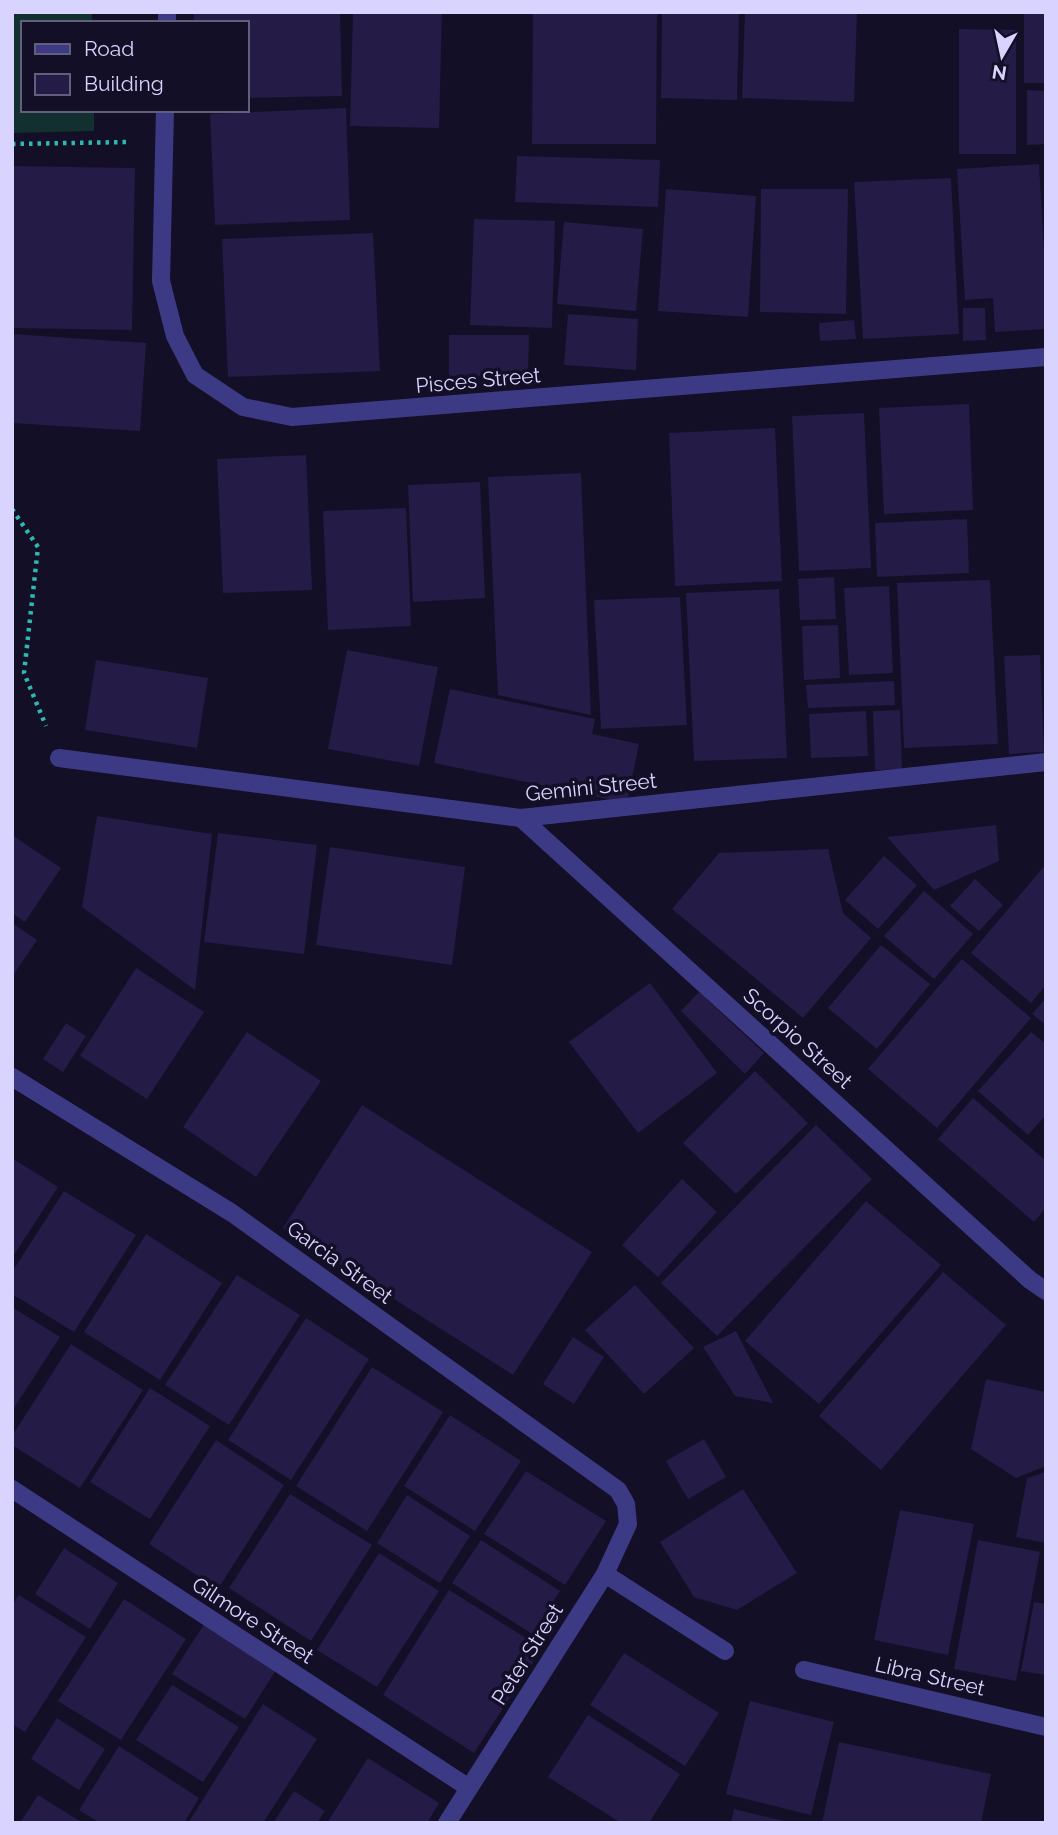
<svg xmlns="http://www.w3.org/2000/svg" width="1058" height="1835" viewBox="0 0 1058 1835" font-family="Raleway,sans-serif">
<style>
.green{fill:#12302f}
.building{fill:#241b47}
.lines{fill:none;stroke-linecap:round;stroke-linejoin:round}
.path{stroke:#2fb8b0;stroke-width:4.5;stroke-dasharray:3.5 5;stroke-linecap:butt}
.minor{stroke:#3d3a85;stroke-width:18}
.labels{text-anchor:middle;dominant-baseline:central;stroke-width:7;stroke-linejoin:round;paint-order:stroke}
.street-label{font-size:21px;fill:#d9d4ff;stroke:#130f26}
</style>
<rect width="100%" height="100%" fill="#130f26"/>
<path class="green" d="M 12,12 L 92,12 L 92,23 L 23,23 L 23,110 L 94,110 L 94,131 L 12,133 Z"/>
<g class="building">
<path d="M 194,12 L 340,12 L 342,96 L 247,98 L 247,23 L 194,23 Z"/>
<path d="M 353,12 L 442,12 L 439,128 L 350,126 Z"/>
<path d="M 533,12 L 657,12 L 656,144 L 532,144 Z"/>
<path d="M 662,12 L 739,12 L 737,100 L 661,98 Z"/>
<path d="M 745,12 L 857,12 L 854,102 L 742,98 Z"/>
<rect x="1024" y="12" width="22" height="71"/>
<path d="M 959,29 L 1016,30 L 1016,154 L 959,154 Z"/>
<path d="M 1027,90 L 1046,91 L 1046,144 L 1027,145 Z"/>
<path d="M 346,108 L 350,220 L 215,225 L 210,114 Z"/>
<path d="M 517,156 L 660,160 L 658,207 L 515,202 Z"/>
<path d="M 1039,164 L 1046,287 L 1046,329 L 995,332 L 993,298 L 965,300 L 957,169 Z"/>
<path d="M 12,166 L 135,168 L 132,330 L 12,328 Z"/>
<path d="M 951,178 L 959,334 L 863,339 L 854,182 Z"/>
<path d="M 666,189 L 756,196 L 748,317 L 658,311 Z"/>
<path d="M 761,189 L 848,189 L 846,314 L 760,312 Z"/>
<path d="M 474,219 L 555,221 L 552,328 L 470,325 Z"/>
<path d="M 564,222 L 643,229 L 636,311 L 557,304 Z"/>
<path d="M 373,233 L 380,371 L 228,377 L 222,239 Z"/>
<path d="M 963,308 L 985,308 L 986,340 L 963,341 Z"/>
<path d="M 568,314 L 638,319 L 636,370 L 564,365 Z"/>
<path d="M 854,320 L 856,339 L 820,341 L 819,323 Z"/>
<path d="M 12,334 L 146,343 L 140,431 L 12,423 Z"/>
<path d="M 449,335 L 529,335 L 528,376 L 449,376 Z"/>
<path d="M 969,404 L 973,510 L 884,514 L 879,408 Z"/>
<path d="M 864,413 L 871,568 L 799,571 L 792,416 Z"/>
<path d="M 775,428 L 782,581 L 675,586 L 669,433 Z"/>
<path d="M 306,455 L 312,590 L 223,593 L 217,459 Z"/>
<path d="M 581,473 L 591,715 L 498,695 L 488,477 Z"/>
<path d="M 480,482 L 485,598 L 413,602 L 408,485 Z"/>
<path d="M 406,508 L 411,626 L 328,630 L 323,511 Z"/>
<path d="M 967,519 L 969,573 L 877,577 L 875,523 Z"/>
<path d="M 834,577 L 836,619 L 800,620 L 798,579 Z"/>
<path d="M 990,580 L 998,744 L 904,748 L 897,583 Z"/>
<path d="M 889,586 L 893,673 L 849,675 L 844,588 Z"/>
<path d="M 779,589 L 787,758 L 694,761 L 686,593 Z"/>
<path d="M 680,597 L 687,725 L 601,729 L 594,600 Z"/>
<path d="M 838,625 L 840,678 L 804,680 L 802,626 Z"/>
<path d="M 347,650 L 438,667 L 419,766 L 328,749 Z"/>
<path d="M 1040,655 L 1044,752 L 1009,754 L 1004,656 Z"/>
<path d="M 96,660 L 208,678 L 197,748 L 85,730 Z"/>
<path d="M 894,681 L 895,705 L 808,708 L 806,685 Z"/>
<path d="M 450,689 L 595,719 L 592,734 L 639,744 L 627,803 L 434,763 Z"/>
<path d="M 900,710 L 902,769 L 875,770 L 873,711 Z"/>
<path d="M 866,711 L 868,756 L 811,758 L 809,714 Z"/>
<path d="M 97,816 L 212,834 L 195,990 L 82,907 Z"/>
<path d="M 996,825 L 999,861 L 934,890 L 887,837 Z"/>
<path d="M 218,833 L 317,845 L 304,954 L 204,942 Z"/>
<path d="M 12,835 L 61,868 L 25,922 L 12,913 Z"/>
<path d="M 330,847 L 465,867 L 452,965 L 316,945 Z"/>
<path d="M 828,849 L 843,913 L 871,938 L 803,1018 L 672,909 L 719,853 Z"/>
<path d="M 884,856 L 917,885 L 878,929 L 845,900 Z"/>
<path d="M 1046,864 L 1046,985 L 1031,1003 L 971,953 Z"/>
<path d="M 975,879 L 1003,905 L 979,931 L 950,906 Z"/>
<path d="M 924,891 L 973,934 L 934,979 L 884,936 Z"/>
<path d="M 12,923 L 37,940 L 12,977 Z"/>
<path d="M 881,945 L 930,984 L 877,1049 L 828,1008 Z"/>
<path d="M 962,959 L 1031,1018 L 937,1128 L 868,1069 Z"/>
<path d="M 136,968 L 204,1012 L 147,1099 L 80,1056 Z"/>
<path d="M 650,983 L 717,1073 L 638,1133 L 569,1042 Z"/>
<path d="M 699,992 L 764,1053 L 745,1074 L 681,1011 Z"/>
<path d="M 1046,998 L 1046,1025 L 1032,1014 Z"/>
<path d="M 66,1023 L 86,1036 L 63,1072 L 43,1059 Z"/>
<path d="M 247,1032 L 321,1081 L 256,1177 L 183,1127 Z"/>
<path d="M 1031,1032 L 1046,1044 L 1046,1115 L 1028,1135 L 978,1091 Z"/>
<path d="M 755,1071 L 808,1123 L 736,1194 L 683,1143 Z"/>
<path d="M 973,1098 L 1046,1161 L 1046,1208 L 1034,1222 L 938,1139 Z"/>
<path d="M 362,1105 L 592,1252 L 513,1375 L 283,1228 Z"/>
<path d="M 816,1125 L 872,1179 L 717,1336 L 661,1283 Z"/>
<path d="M 12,1158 L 58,1187 L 12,1258 Z"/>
<path d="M 682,1179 L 717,1212 L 658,1277 L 622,1245 Z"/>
<path d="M 64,1191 L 136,1235 L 74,1332 L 12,1294 L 12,1272 Z"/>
<path d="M 866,1201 L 941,1265 L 819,1404 L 745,1341 Z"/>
<path d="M 146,1234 L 222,1283 L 160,1380 L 84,1332 Z"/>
<path d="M 943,1272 L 1006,1325 L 881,1470 L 819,1416 Z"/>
<path d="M 237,1275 L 300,1315 L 229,1425 L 165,1385 Z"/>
<path d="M 635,1285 L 694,1348 L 644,1394 L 585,1330 Z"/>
<path d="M 12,1307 L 60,1337 L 12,1411 Z"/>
<path d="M 306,1318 L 369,1359 L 291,1480 L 228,1440 Z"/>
<path d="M 736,1331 L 773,1403 L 735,1396 L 703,1347 Z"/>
<path d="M 573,1337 L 604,1357 L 574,1404 L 543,1384 Z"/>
<path d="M 71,1344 L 143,1390 L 80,1488 L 12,1445 L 12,1436 Z"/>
<path d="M 372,1367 L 443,1412 L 367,1531 L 296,1486 Z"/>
<path d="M 986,1379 L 1046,1392 L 1046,1466 L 1016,1478 L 971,1449 Z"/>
<path d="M 150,1388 L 210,1426 L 150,1519 L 90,1482 Z"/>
<path d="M 450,1415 L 521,1461 L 475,1531 L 404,1486 Z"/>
<path d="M 704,1439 L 726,1477 L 688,1499 L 666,1461 Z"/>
<path d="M 216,1440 L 284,1485 L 218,1589 L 149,1544 Z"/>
<path d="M 526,1471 L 606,1521 L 565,1585 L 484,1534 Z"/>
<path d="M 1046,1472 L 1046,1543 L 1016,1537 L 1027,1478 Z"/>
<path d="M 743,1489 L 797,1573 L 737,1610 L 694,1597 L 660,1542 Z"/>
<path d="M 290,1494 L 372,1545 L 311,1641 L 229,1588 Z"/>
<path d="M 407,1495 L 470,1536 L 440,1583 L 377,1543 Z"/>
<path d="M 900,1510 L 974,1524 L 948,1655 L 874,1640 Z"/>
<path d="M 481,1540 L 560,1591 L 532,1634 L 452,1583 Z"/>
<path d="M 978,1540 L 1040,1552 L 1016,1681 L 954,1669 Z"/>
<path d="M 64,1548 L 118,1583 L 90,1629 L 35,1594 Z"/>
<path d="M 379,1553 L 439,1591 L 377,1687 L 317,1650 Z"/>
<path d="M 449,1590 L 542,1648 L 474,1753 L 383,1695 Z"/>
<path d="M 19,1595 L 86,1637 L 25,1732 L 12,1724 L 12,1605 Z"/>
<path d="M 124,1599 L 186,1639 L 121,1740 L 58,1701 Z"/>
<path d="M 1034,1602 L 1046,1604 L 1046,1675 L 1021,1671 Z"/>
<path d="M 206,1621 L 278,1667 L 245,1719 L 172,1674 Z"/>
<path d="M 624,1653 L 719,1713 L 685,1766 L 590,1705 Z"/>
<path d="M 172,1685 L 239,1727 L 203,1782 L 136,1740 Z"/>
<path d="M 750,1701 L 834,1722 L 811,1815 L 726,1794 Z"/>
<path d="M 263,1704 L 317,1739 L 263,1823 L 188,1823 Z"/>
<path d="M 588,1715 L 680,1774 L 649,1823 L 621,1823 L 548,1777 Z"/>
<path d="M 57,1718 L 105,1749 L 79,1790 L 31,1759 Z"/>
<path d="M 839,1742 L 991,1774 L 981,1823 L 822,1823 Z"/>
<path d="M 119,1746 L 199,1798 L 184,1823 L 100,1823 L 79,1810 Z"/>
<path d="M 368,1758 L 439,1803 L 427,1823 L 327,1823 Z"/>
<path d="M 294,1791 L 325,1811 L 317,1823 L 273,1823 Z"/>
<path d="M 38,1795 L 83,1823 L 20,1823 Z"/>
<path d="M 734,1809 L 788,1822 L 788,1823 L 731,1823 Z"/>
</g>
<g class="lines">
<g class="path">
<path d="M 12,144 L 128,142"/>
<path d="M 12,509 L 38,547 L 24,673 L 46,726"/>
</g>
<g class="minor">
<path d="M 167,23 L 167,12"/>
<path d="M 165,110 L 161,281 L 175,336 L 195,375 L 243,407 L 292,417 L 1046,357"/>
<path d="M 59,758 L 521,818 L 1046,762"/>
<path d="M 521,818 L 1030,1280 L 1046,1291"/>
<path d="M 12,1077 L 232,1213 L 618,1490 L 626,1504 L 628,1524 L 605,1574 L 447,1823"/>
<path d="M 12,1489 L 469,1788"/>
<path d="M 605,1574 L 725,1651"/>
<path d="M 804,1670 L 1046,1727"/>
</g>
</g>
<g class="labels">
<g class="street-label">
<text transform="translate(478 380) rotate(-5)">Pisces Street</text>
<text transform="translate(591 787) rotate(-6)">Gemini Street</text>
<text transform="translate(798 1038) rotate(42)">Scorpio Street</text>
<text transform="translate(340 1262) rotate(36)">Garcia Street</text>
<text transform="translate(253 1620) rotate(33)">Gilmore Street</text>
<text transform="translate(527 1654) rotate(-58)">Peter Street</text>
<text transform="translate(930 1676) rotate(13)">Libra Street</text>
</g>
</g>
<rect width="1058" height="1835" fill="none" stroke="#d9d4ff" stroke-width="28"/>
<rect x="21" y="21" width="228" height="91" fill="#130f26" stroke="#625e7d" stroke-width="2"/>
<rect x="35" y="44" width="35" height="10" fill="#3d3a85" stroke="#625e7d" stroke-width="2"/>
<text x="84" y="56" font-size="21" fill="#d9d4ff">Road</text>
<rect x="35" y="74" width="35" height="21" fill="#241b47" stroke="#625e7d" stroke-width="2"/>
<text x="84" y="91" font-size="21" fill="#d9d4ff">Building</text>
<g transform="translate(1002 56) rotate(189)" stroke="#130f26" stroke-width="5" paint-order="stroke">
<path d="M0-5L12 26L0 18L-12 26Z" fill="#d9d4ff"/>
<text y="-10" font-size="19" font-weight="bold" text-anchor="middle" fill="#d9d4ff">N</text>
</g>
</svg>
